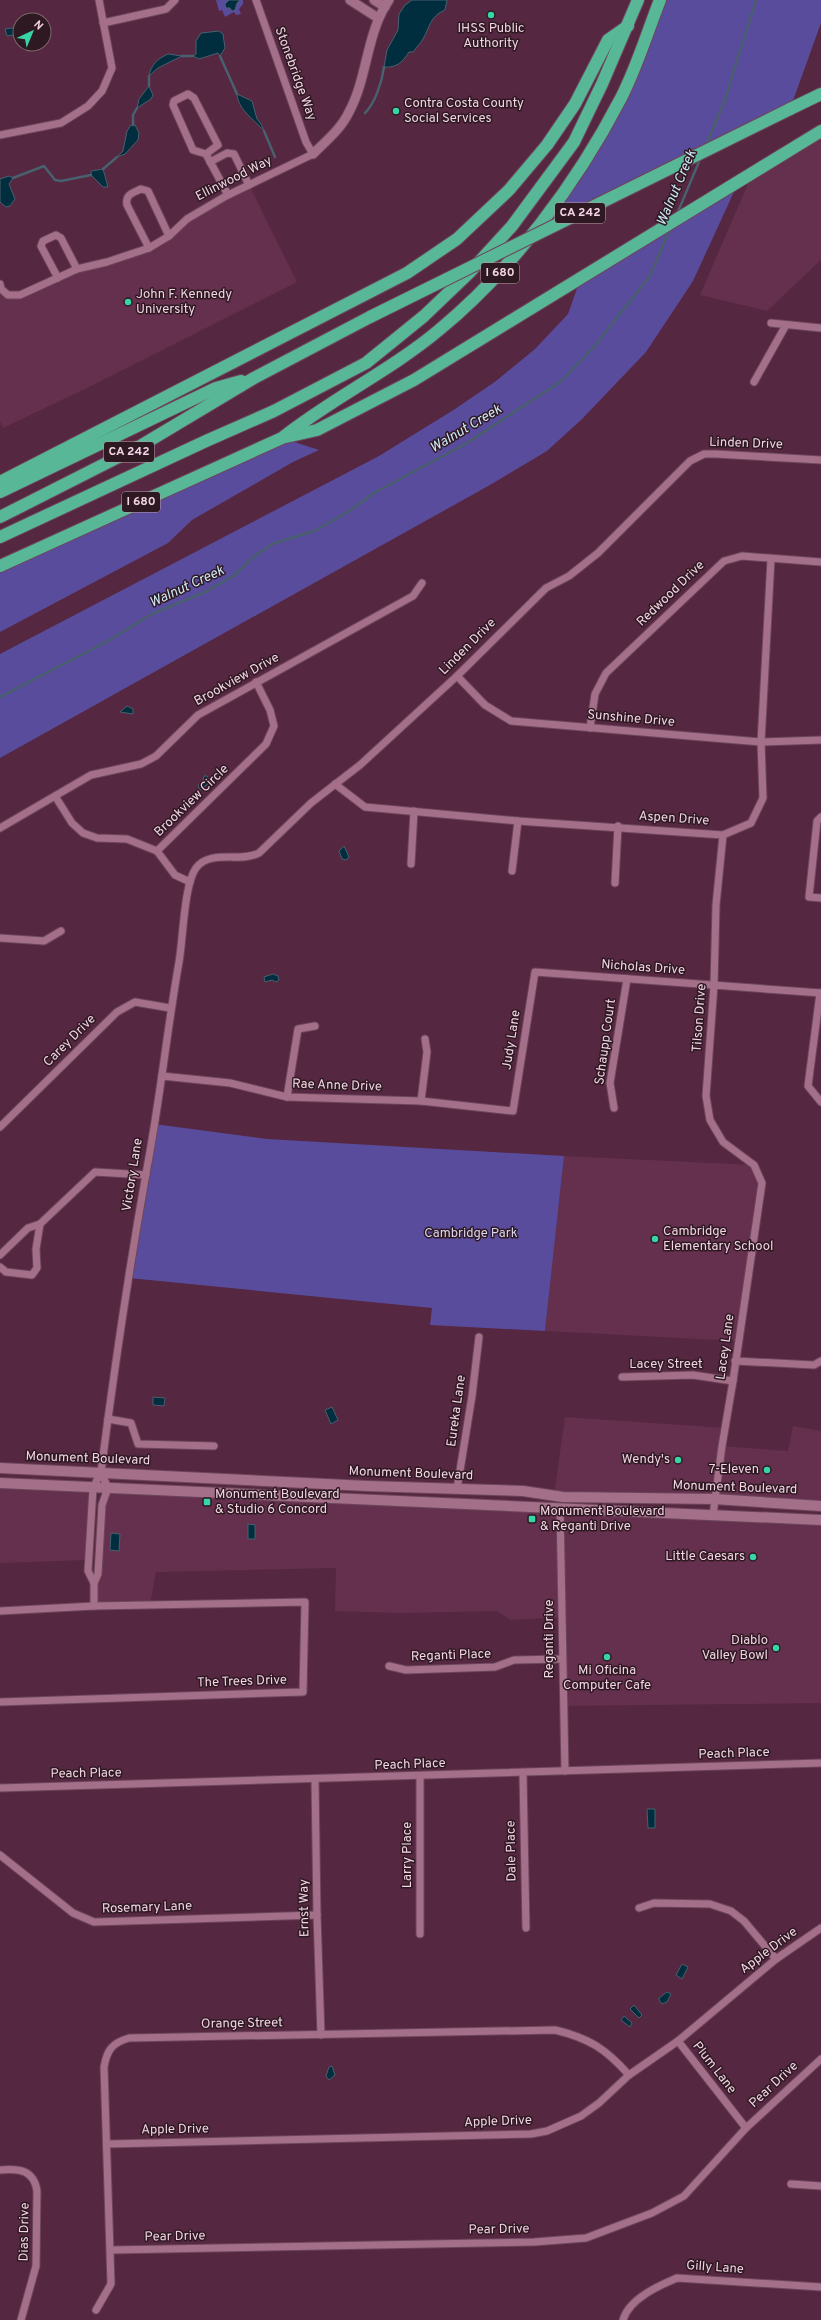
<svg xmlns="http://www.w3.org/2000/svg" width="821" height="2320" viewBox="0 0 821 2320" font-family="Overpass,sans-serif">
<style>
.built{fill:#65304d}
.green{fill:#5a4c9c}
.water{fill:#012e3e;stroke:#49606f}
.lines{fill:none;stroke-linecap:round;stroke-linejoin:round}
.stream{stroke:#49606f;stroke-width:2.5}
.minor-casing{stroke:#6d455b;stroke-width:9}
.tertiary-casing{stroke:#6d455b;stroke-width:11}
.secondary-casing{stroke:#6d455b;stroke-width:12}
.motorway-casing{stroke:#6d455b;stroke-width:14}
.minor{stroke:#a46f89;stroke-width:7}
.tertiary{stroke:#a46f89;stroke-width:9}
.secondary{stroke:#a46f89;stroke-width:10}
.motorway{stroke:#57b796;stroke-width:12}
.motorway-bridge-casing{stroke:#6d455b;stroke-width:14;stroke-linecap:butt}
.motorway-bridge{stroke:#57b796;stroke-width:12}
.poi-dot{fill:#37d4a6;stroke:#2e1923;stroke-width:1.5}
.labels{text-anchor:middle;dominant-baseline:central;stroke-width:3;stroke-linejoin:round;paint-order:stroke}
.shield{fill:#2e1923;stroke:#b79ca9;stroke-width:1}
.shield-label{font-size:12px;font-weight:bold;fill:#f2d4e2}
.poi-label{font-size:13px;fill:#f2d4e2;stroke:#2e1923;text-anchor:start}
.street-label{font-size:13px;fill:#f2d4e2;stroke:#2e1923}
.park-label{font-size:13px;fill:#d9d8f0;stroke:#2e1923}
.water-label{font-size:14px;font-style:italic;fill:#cde8f5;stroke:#2e1923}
</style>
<rect width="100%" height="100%" fill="#552740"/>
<g class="built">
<path d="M 821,131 L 821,260 L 767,311 L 700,295 L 753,172 Z"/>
<path d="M 249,185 L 297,282 L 89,387 L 3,428 L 0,421 L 0,290 L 20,295 L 77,269 L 149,248 L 187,219 Z"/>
<path d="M 564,1156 L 754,1165 L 762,1183 L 739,1341 L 545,1331 Z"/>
<path d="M 565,1417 L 725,1428 L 722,1446 L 788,1451 L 793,1426 L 821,1431 L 821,1506 L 554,1495 Z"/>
<path d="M 0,1483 L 93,1488 L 89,1560 L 0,1563 Z"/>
<path d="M 108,1488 L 821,1520 L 821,1703 L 563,1706 L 562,1617 L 510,1620 L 497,1611 L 402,1613 L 335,1611 L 336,1568 L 156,1572 L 150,1605 L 94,1606 L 102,1505 Z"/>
</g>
<g class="green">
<path d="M 216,0 L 243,0 L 243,4 L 239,9 L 241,14 L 236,15 L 234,12 L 225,17 L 222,10 L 219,11 Z"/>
<path d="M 660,0 L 821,0 L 821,23 L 790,109 L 535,229 L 593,149 Z"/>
<path d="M 739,181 L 693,281 L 646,352 L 582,419 L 547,451 L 490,485 L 0,758 L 0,654 L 379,456 L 455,409 L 496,381 L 535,349 L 568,314 L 580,280 Z"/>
<path d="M 282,438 L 319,450 L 293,462 L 192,520 L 168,543 L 0,632 L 0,566 Z"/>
<path d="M 154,1124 L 267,1139 L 564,1156 L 545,1331 L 430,1325 L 432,1308 L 129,1278 Z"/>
</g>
<g class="water">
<path d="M 229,0 L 240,0 L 237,3 L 235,10 L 232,11 L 230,8 L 226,8 L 225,4 Z"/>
<path d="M 412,0 L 447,0 L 445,10 C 430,16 430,27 423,39 C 420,44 416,48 413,52 L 409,52 C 402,63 396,68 384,67 L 387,50 L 398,30 L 399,14 L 405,5 Z"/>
<path d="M 19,27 L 20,34 L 7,36 L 5,29 Z"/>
<path d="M 219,31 L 223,34 L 225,48 L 220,56 L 218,53 L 199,59 L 193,56 L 196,54 L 196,41 L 201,33 Z"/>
<path d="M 168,54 L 182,56 L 158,68 L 149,76 C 151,65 157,59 168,54 Z"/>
<path d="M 149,86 L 153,95 L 151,99 L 137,108 L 139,99 Z"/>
<path d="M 237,94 L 252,101 L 257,119 L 261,124 L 264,131 C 254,119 238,110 237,94 Z"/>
<path d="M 131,125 L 135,125 L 139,133 L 138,140 L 125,154 L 117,157 L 123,151 L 127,131 Z"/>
<path d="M 103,169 L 108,187 L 103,187 L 91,175 L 91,171 Z"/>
<path d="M 9,176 L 13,178 L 9,184 L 15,199 L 10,206 L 6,207 L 0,202 L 0,179 Z"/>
<path d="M 127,706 L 133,709 L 133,714 L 120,712 Z"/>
<path d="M 204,776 L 207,776 L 210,782 L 200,790 L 198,785 L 203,781 Z"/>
<path d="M 344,846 L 349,857 L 346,860 L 342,859 L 339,851 Z"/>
<path d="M 273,974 L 278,976 L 279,980 L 276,982 L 272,980 L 265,982 L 264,977 Z"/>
<path d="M 153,1397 L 165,1398 L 164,1406 L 153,1405 Z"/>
<path d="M 332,1407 L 338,1420 L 331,1424 L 325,1410 Z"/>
<path d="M 248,1524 L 255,1525 L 255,1539 L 248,1539 Z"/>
<path d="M 111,1533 L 120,1534 L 119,1551 L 110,1550 Z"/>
<path d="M 647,1809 L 655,1809 L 655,1828 L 648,1828 Z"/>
<path d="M 682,1964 L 688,1967 L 682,1979 L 676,1975 Z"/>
<path d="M 667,1992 L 671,1994 L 667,2002 L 662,2004 L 659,2000 L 659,1998 Z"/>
<path d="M 634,2005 L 642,2015 L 639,2018 L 630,2009 Z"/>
<path d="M 624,2016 L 632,2023 L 630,2027 L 621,2020 Z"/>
<path d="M 332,2066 L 335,2075 L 329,2080 L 326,2076 L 329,2067 Z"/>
</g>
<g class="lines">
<g class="stream">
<path d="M 182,56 L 193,56"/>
<path d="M 220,56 L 237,94"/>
<path d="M 149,76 L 149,86"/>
<path d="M 365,113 C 375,103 382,82 384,67"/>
<path d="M 133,125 L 133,115 L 137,108"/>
<path d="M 264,131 L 275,157"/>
<path d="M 706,146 L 724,102 L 756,0"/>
<path d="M 103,169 L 117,157"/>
<path d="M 13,178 L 44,166 L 55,180 L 61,181 L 91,175"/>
<path d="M 677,214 L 701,157"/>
<path d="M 0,697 L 106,642 L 152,614 L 205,592 L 235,575 L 252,558 L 272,544 L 314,531 L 346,513 L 374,493 L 467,443 L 560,382 L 593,348 L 650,276 L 670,229"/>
</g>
<g class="minor-casing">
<g id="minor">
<path d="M 103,23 L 166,9 L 175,0"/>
<path d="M 0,135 L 61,123 L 88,106 L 102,91 L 112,68 L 99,0"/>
<path d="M 206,154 L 218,145 L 194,98 L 188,94 L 174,101 L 173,105 L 193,150 L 206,154 L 228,195"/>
<path d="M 210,162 L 227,153 L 234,154 L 249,185"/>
<path d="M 149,248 L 127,205 C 125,194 133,193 141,189 L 148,191 L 169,236"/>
<path d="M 58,278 L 41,246 L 43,241 L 56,235 L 61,238 L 77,269"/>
<path d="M 0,284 L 1,289 L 8,295 L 20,295 L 77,269 L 107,262 L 149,248 L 169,236 L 187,219 L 226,196 L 313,154 L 306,142 L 256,0"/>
<path d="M 771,323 L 821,328"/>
<path d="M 754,382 L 786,325"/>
<path d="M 457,676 L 485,705 L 511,721 L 761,742 L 821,740"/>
<path d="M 590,728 L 595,694 L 606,673 L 724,561 L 742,556 L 821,562"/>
<path d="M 335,784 L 365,807 L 518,821 L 723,835 L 751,823 L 763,798 L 761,742 L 771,559"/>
<path d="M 55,796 L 72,823 L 83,833 L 97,838 L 127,839 L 157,851 L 266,744 L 274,726 L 270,710 L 256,682"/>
<path d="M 821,817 L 817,821 L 809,897 L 821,898"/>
<path d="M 0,828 L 91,775 L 141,764 L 156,756 L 198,715 L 413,596 L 422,583"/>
<path d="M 157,851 L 175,875 L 190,882"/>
<path d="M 411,864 L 414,811"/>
<path d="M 512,871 L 518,821"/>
<path d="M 615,883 L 618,826"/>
<path d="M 0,938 L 44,941 L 61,931"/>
<path d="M 820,993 L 808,1086 L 821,1102"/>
<path d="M 162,1076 L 230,1083 L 287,1097 L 421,1101 L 513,1111 L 535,972 L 821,993"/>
<path d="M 287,1097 L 298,1029 L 315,1026"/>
<path d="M 421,1101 L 427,1052 L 425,1039"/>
<path d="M 614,1108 L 610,1083 L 627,979"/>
<path d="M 0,1127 L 117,1012 L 135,1002 L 170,1008"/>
<path d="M 0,1255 L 28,1228 L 40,1224 L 95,1172 L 146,1175"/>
<path d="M 0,1267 L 6,1272 L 32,1275 L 37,1268 L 36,1249 L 40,1224"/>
<path d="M 735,1361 L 814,1365 L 821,1361"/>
<path d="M 622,1377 L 693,1375 L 733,1381"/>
<path d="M 108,1419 L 131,1423 L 138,1444 L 214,1446"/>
<path d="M 101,1472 L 108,1488 L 102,1505 L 98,1574 L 94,1583 L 88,1571 L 93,1488 L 101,1472 C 114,1370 129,1269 147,1168 C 160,1100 167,1030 179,962 C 183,940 184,884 196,868 C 210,849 240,863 259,853 L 311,803 L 360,765 L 457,676 L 546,588 L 569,576 L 598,553 L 690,461 L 704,454 L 716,454 L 821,460"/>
<path d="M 457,1489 L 472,1396 L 479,1337"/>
<path d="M 560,1508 L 565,1771"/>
<path d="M 713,1515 L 722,1446 L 733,1381 L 762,1183 L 754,1165 L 723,1142 L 710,1120 L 706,1096 L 714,985 L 716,905 L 723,835"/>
<path d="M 94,1606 L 94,1583"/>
<path d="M 0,1611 L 94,1606 L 305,1602 L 303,1692 L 0,1702"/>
<path d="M 389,1666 L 406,1670 L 495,1667 L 514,1660 L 562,1659"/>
<path d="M 523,1774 L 526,1928"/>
<path d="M 315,1780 L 317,1915 L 321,2035"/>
<path d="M 0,1788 L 821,1763"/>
<path d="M 0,1855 L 73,1913 L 94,1922 L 317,1915"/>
<path d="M 639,1908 L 654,1903 L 710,1904 L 731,1911 L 744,1921 L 776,1959"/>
<path d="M 420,1934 L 420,1776"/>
<path d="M 678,2041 L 746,2128"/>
<path d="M 108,2144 L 531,2134 L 547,2131 L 581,2116 L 599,2103 L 629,2075 L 678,2041 L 776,1959 L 821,1928"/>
<path d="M 0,2170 C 19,2168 34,2170 37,2191 L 36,2266 L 21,2320"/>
<path d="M 791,2184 L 821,2186"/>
<path d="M 111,2250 L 534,2242 L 586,2238 L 652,2213 L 684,2196 L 746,2128 L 821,2059"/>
<path d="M 96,2310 L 111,2284 L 104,2067 C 107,2050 112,2043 129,2038 L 555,2030 C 589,2038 606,2049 629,2075"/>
<path d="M 623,2320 C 629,2299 658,2286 677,2278 L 821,2287"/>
</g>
</g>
<g class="tertiary-casing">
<g id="tertiary">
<path d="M 350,0 L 378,18"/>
<path d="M 374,0 L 385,7"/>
<path d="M 313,154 C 326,141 341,129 349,112 C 368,77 366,33 389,0"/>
</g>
</g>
<g class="secondary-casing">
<g id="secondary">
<path d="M 0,1468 L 367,1486 L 523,1491 L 563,1497 L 714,1499 L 821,1506"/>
<path d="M 0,1483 L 821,1520"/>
</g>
</g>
<g class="motorway-casing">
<g id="motorway">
<path d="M 790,109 L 821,94"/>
<path d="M 286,437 L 317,430 L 414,380 L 821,131"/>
<path d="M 0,482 L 407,273 L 457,239 L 509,190 L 547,145 L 575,104 L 608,40 L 628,26"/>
<path d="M 0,492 L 216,388 L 241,381"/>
<path d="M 0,517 L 142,445 L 254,378 L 370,317"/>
<path d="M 0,537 L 206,441 L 274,411 L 366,363 L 424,316 L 469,273 L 512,226 L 574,142 L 602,84 L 638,0"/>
<path d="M 0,566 L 282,438 C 332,398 390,371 439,330 C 513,269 577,183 621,98 C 637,67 647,33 660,0"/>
</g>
</g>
<use href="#minor" class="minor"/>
<use href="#tertiary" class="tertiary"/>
<use href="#secondary" class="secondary"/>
<use href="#motorway" class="motorway"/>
<g class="motorway-bridge-casing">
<path id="motorway-bridge" d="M 370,317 L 790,109"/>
</g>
<use href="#motorway-bridge" class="motorway-bridge"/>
</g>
<g class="poi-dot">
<circle cx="491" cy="15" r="4"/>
<circle cx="396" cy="111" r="4"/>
<circle cx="128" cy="302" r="4"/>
<circle cx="655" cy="1239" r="4"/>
<circle cx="678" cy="1460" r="4"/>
<circle cx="767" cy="1470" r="4"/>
<rect x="203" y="1498" width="8" height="8" rx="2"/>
<rect x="528" y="1515" width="8" height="8" rx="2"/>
<circle cx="753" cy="1557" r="4"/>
<circle cx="776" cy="1648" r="4"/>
<circle cx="607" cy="1657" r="4"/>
</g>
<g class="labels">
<g class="shield">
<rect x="555" y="203" width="50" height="20" rx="3"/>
<rect x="481" y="263" width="38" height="20" rx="3"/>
<rect x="104" y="442" width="50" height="20" rx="3"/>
<rect x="122" y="492" width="38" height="20" rx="3"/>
</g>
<g class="shield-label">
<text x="580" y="213">CA 242</text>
<text x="500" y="273">I 680</text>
<text x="129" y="452">CA 242</text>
<text x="141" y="502">I 680</text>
</g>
<g class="poi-label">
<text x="491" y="29" text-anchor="middle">IHSS Public<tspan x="491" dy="15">Authority</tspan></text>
<text x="404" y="104">Contra Costa County<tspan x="404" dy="15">Social Services</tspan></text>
<text x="136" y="295">John F. Kennedy<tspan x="136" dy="15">University</tspan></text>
<text x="663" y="1232">Cambridge<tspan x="663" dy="15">Elementary School</tspan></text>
<text x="670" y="1460" text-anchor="end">Wendy's</text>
<text x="759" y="1470" text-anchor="end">7-Eleven</text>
<text x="215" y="1495">Monument Boulevard<tspan x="215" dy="15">&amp; Studio 6 Concord</tspan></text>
<text x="540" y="1512">Monument Boulevard<tspan x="540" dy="15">&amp; Reganti Drive</tspan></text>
<text x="745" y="1557" text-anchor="end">Little Caesars</text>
<text x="768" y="1641" text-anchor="end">Diablo<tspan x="768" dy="15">Valley Bowl</tspan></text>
<text x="607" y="1671" text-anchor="middle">Mi Oficina<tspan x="607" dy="15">Computer Cafe</tspan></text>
</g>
<g class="street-label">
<text transform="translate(295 74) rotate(70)">Stonebridge Way</text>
<text transform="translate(234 179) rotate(-27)">Ellinwood Way</text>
<text transform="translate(746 444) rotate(2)">Linden Drive</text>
<text transform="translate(671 594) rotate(-44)">Redwood Drive</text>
<text transform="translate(468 647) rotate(-45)">Linden Drive</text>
<text transform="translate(237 680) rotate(-29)">Brookview Drive</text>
<text transform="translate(631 719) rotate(5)">Sunshine Drive</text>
<text transform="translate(192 801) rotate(-44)">Brookview Circle</text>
<text transform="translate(674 819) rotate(4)">Aspen Drive</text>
<text transform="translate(643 968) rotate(4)">Nicholas Drive</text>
<text transform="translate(700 1018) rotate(-86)">Tilson Drive</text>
<text transform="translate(512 1040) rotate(-81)">Judy Lane</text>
<text transform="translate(70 1041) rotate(-45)">Carey Drive</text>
<text transform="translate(606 1042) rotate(-82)">Schaupp Court</text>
<text transform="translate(337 1086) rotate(2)">Rae Anne Drive</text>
<text transform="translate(133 1175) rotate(-81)">Victory Lane</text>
<text transform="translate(726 1347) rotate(-82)">Lacey Lane</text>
<text x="666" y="1365">Lacey Street</text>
<text transform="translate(457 1411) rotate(-82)">Eureka Lane</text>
<text transform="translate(88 1459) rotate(2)">Monument Boulevard</text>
<text transform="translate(411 1474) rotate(2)">Monument Boulevard</text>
<text transform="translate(735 1488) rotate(2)">Monument Boulevard</text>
<text transform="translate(550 1639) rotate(-90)">Reganti Drive</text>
<text transform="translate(451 1656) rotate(-2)">Reganti Place</text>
<text transform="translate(242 1682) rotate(-2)">The Trees Drive</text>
<text transform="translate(734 1754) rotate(-2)">Peach Place</text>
<text transform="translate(410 1765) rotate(-2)">Peach Place</text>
<text transform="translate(86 1774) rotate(-1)">Peach Place</text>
<text transform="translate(512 1851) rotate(-91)">Dale Place</text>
<text transform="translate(408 1855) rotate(-90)">Larry Place</text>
<text transform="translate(147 1908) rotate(-2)">Rosemary Lane</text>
<text transform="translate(305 1908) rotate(-91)">Ernst Way</text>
<text transform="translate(769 1951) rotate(-37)">Apple Drive</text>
<text transform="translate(242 2024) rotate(-1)">Orange Street</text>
<text transform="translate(714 2068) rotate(52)">Plum Lane</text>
<text transform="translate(774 2085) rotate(-43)">Pear Drive</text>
<text transform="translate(498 2122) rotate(-2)">Apple Drive</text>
<text transform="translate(175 2130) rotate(-1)">Apple Drive</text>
<text transform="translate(499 2230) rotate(-1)">Pear Drive</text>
<text transform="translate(25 2232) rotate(-89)">Dias Drive</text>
<text transform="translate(175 2237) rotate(-1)">Pear Drive</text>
<text transform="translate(715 2268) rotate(4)">Gilly Lane</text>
</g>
<g class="park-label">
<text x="471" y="1234">Cambridge Park</text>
</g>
<g class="water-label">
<text transform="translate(677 188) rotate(-67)">Walnut Creek</text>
<text transform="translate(466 429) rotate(-31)">Walnut Creek</text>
<text transform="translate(187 587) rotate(-25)">Walnut Creek</text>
</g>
</g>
<g transform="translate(32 32) rotate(44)"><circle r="19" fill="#2e1923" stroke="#7c646f"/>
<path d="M0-3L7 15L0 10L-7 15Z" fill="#37d4a6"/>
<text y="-6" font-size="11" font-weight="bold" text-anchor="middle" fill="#f2d4e2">N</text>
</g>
</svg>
